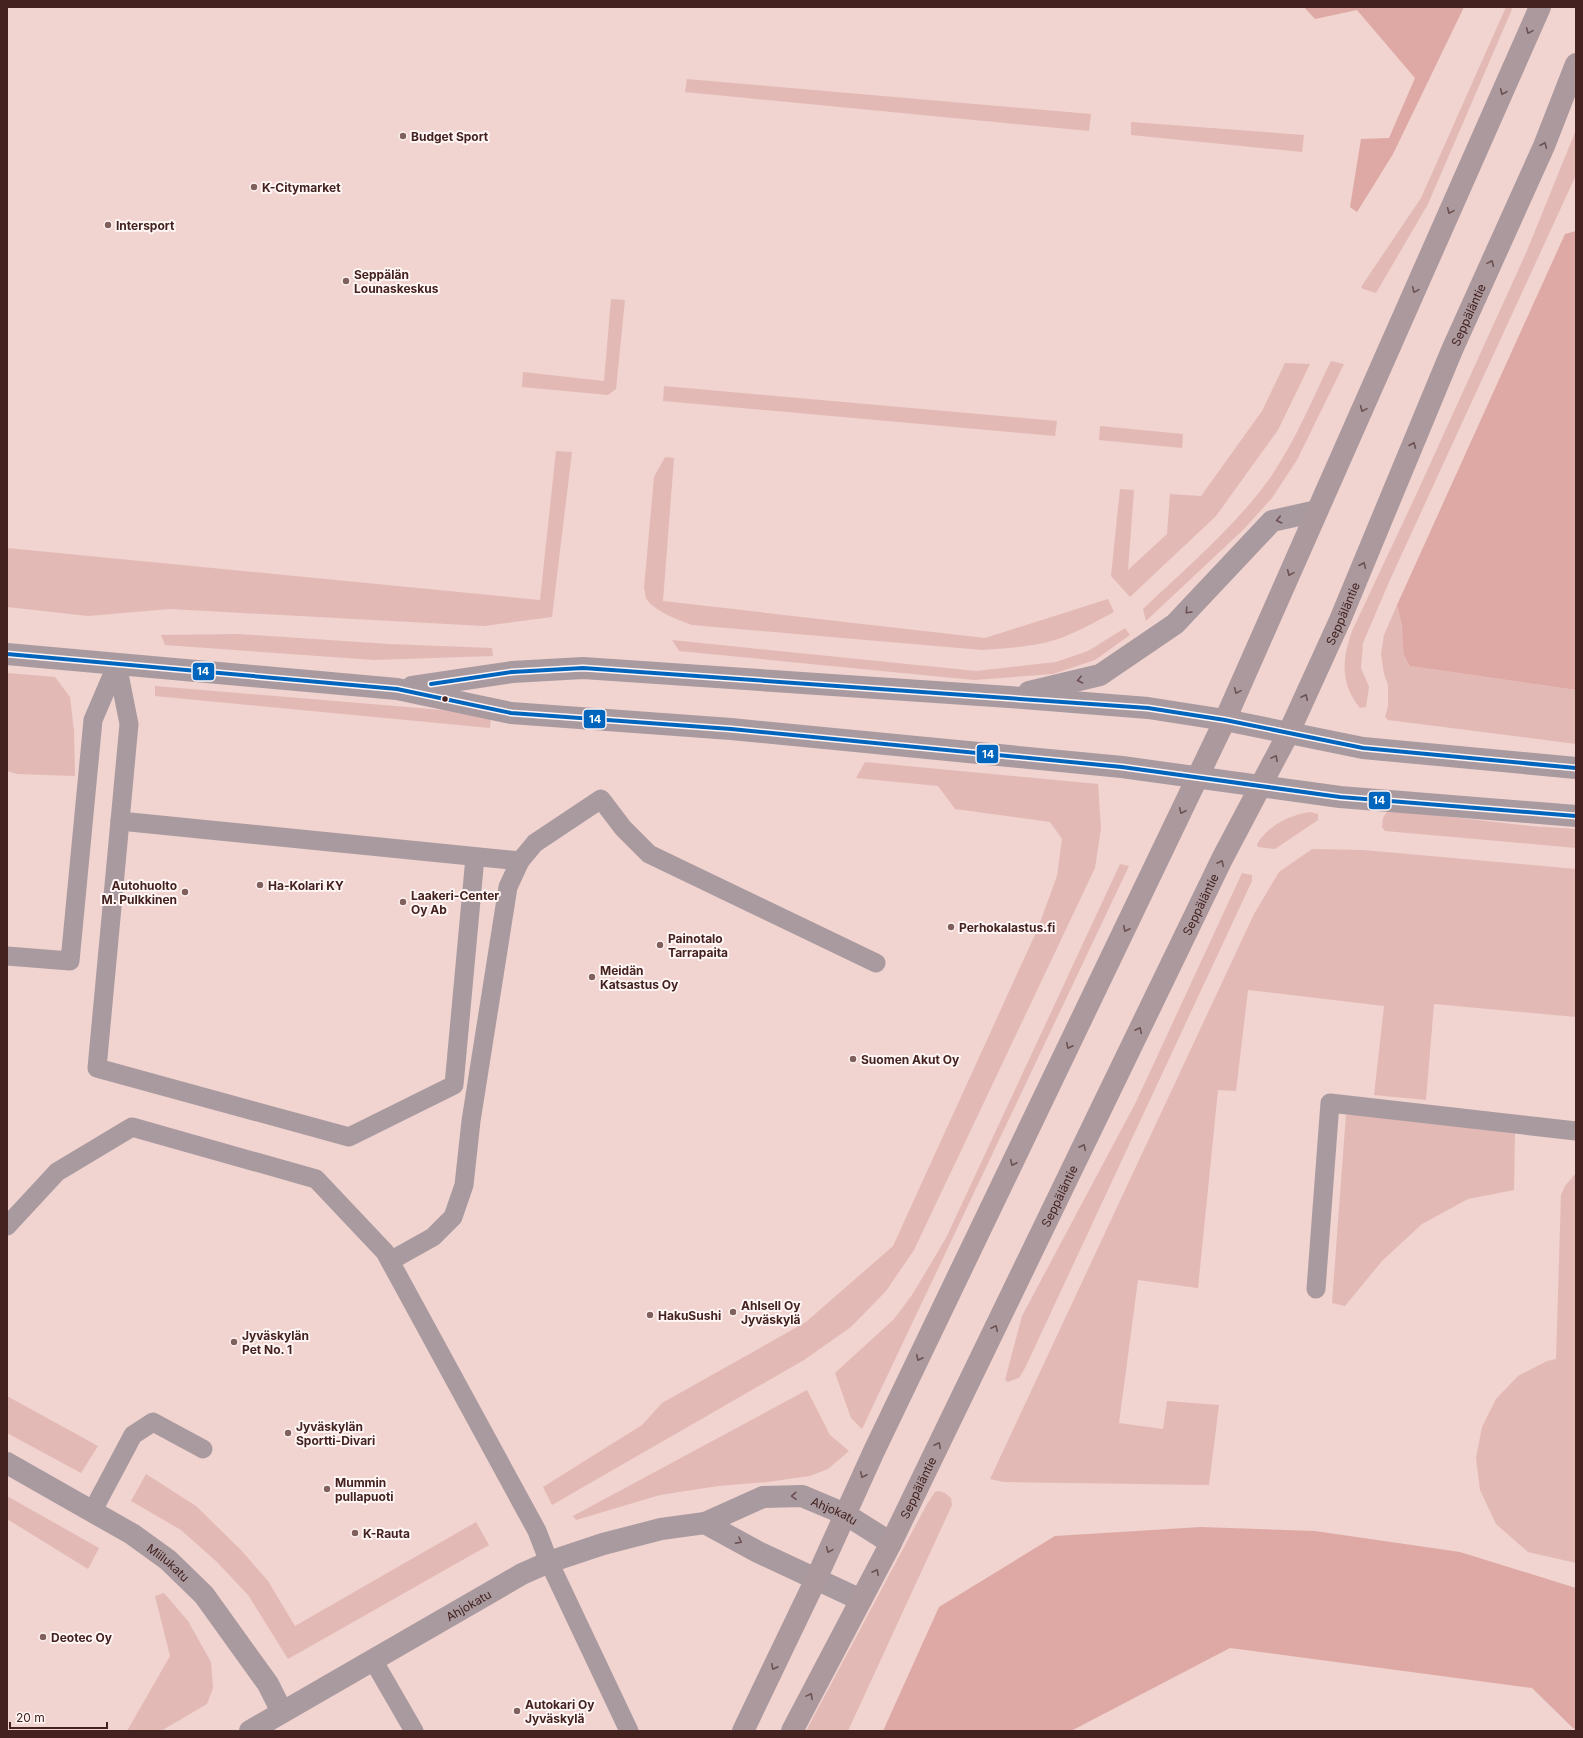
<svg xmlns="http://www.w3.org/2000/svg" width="1583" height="1738" viewBox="0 0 1583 1738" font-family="Inter,sans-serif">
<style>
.green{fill:#e3b9b5}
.forest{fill:#dea9a4}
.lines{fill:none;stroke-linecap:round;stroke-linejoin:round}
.service{stroke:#a99aa0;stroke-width:19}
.minor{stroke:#a99aa0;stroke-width:22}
.tertiary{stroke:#a99aa0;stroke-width:22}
.secondary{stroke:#ab999e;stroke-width:22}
.bus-1-casing{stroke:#fff5f4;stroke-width:7}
.bus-1{stroke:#0065bd;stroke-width:4}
.oneway{stroke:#6d5252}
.oneway2{stroke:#6c5253}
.poi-dot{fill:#80605d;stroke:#fff5f4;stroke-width:1.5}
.bus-dot{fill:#43221f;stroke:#fff5f4;stroke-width:1.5}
.labels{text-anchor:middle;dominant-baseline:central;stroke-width:4;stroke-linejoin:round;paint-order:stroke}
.poi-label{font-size:12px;font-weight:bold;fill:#43221f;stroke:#fff5f4;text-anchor:start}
.street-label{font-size:12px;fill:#43221f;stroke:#fff5f4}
.line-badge{stroke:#fff5f4;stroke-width:1.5}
.badge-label{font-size:11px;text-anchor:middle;font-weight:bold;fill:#fff}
</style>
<rect width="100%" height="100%" fill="#f1d3cf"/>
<g class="green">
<path d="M 1506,7 L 1513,7 L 1428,204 L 1376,293 L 1363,289 L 1361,287 L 1363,284 L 1421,198 Z"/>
<path d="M 687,79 L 1091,114 L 1089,131 L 685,92 Z"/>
<path d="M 1131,122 L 1304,135 L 1302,152 L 1131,135 Z"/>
<path d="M 1576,130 L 1576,175 L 1389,582 L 1363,643 L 1361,668 L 1369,687 L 1366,707 L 1360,708 C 1340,684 1342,660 1352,631 L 1416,495 L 1526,253 Z"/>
<path d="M 611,299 L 625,300 L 616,389 L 608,395 L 522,387 L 523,372 L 604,381 Z"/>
<path d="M 1331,361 L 1344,364 L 1297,460 L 1272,498 L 1244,529 L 1146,621 L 1143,609 C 1186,568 1238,524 1272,475 C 1296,439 1312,400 1331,361 Z"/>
<path d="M 1285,363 L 1310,364 L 1278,430 L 1216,516 L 1130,597 L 1111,576 L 1120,489 L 1134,490 L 1128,570 L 1167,534 L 1170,494 L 1201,496 L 1262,411 Z"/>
<path d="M 664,386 L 1057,421 L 1055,436 L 663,401 Z"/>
<path d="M 1100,426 L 1183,434 L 1182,448 L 1099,440 Z"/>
<path d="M 556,451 L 572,452 L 552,617 L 484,626 L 170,609 L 88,616 L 7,607 L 7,548 L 540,600 Z"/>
<path d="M 665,457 L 674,458 L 663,601 L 985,638 L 1108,599 L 1114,612 C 1095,622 1076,633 1055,640 C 1032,647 1006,648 982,650 L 692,625 C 679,620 653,611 646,598 C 645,595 645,591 644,588 L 654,477 Z"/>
<path d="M 1397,605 L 1410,666 L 1576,690 L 1576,744 L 1388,720 L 1385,717 L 1388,706 L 1388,685 L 1384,674 L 1381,654 L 1384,635 Z"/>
<path d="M 1125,628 L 1130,635 L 1095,660 L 1053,674 L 974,680 L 679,651 L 672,640 L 976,671 L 1056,662 L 1088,651 Z"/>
<path d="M 239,634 L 389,644 L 492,648 L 493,656 L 374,660 L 165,645 L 161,635 Z"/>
<path d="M 7,673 L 55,677 L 70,697 L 74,731 L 75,776 L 17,774 L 7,771 Z"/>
<path d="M 155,686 L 491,714 L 490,728 L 155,696 Z"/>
<path d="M 865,762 L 1098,784 L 1101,828 L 1095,868 L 914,1250 L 886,1291 L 851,1327 L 804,1360 L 552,1505 L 543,1487 L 642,1425 L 662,1403 L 806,1322 L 893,1246 L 1038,928 L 1057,876 L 1062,839 L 1050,822 L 955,809 L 938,786 L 856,778 Z"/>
<path d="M 1388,810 L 1530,826 L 1576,829 L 1576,848 L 1385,831 L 1382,827 L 1383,818 Z"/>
<path d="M 1310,812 L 1318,814 L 1318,820 L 1275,849 L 1258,847 L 1257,844 C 1268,826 1289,815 1310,812 Z"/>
<path d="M 1312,849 L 1363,850 L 1576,869 L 1576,1017 L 1434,1004 L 1426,1100 L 1374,1095 L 1384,1006 L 1248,990 L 1236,1091 L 1218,1090 L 1198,1288 L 1138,1280 L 1119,1423 L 1163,1429 L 1167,1401 L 1219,1405 L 1209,1485 L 1004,1482 L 990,1479 L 1254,914 L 1279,872 Z"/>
<path d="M 1120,864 L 1129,866 L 862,1429 L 851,1418 L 835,1373 L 894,1319 L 912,1295 L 946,1238 Z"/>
<path d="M 1242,873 L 1252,875 L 1252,881 L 1025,1368 L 1019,1378 L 1008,1382 L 1005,1380 L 1022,1316 L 1136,1102 Z"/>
<path d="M 1346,1114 L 1515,1133 L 1514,1190 L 1468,1199 L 1422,1224 L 1382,1261 L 1345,1306 L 1332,1303 Z"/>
<path d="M 1576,1173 L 1576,1563 L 1528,1552 L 1496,1524 L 1480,1490 L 1476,1458 L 1482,1427 L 1496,1399 L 1518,1376 L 1547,1361 L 1556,1359 L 1561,1195 L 1565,1186 Z"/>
<path d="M 807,1390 L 830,1435 L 849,1451 L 828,1469 L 810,1476 L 767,1482 L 718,1486 L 660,1495 L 576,1520 L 573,1516 Z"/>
<path d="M 7,1396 L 98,1446 L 81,1473 L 7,1433 Z"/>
<path d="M 146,1474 L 196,1506 L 241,1550 L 268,1581 L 295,1626 L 476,1522 L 489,1545 L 288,1659 L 248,1595 L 217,1562 L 181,1530 L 131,1501 Z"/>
<path d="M 939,1491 L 945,1493 L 951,1498 L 952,1505 L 848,1731 L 806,1731 L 927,1504 L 935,1492 Z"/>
<path d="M 7,1496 L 99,1548 L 88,1569 L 7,1519 Z"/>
<path d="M 164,1593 L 188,1621 L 211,1662 L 213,1688 L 207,1704 L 161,1731 L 127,1731 L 170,1656 L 155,1596 Z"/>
</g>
<g class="forest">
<path d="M 1304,7 L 1464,7 L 1393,154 L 1357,212 L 1350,207 L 1361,139 L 1389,138 L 1415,78 L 1357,10 L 1315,19 Z"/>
<path d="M 1576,231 L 1576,690 L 1410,666 L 1404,655 L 1402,627 L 1397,605 L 1565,234 Z"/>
<path d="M 1201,1527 L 1315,1531 L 1460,1552 L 1576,1588 L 1576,1731 L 1532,1688 L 1230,1648 L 1071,1731 L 883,1731 L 939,1607 L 1055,1536 Z"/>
</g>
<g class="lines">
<g class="service">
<path d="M 117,664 L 129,724 L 120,821 L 520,861"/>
<path d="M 120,821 L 97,1068 L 349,1137 L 454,1085 L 475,857"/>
<path d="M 7,956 L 70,961 L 93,720 L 117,664"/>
<path d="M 7,1226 L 57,1172 L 132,1127 L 316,1179 L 385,1252 L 537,1531 L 549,1562 L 629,1731"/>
<path d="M 390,1261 L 433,1237 L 453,1217 L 464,1185 L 471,1121 L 508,887 L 520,861 L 535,843 L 601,799 L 623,828 L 649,854 L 876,963"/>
<path d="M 1316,1289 L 1330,1103 L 1576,1131"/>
<path d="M 92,1512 L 133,1435 L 153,1422 L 203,1449"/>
<path d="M 373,1660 L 414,1731"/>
</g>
<path class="minor" id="s1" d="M 7,1463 L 132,1534 L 168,1560 L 204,1595 L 268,1684 L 282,1712"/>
<g class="tertiary">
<path d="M 7,654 L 397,689 L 511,713 L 731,729 L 1122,767 L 1340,797 L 1576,816"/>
<path d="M 412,687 L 512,672 L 583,668 L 1009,697 L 1148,708 L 1225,720 L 1363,748 L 1576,768"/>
<path d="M 1029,692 L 1100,675 L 1175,624 L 1272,521 L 1317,511"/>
<path d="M 705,1523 L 758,1552 L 861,1600"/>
<path id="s2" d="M 250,1731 L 522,1574 L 549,1562 L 603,1544 L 661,1529 L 705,1523 L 763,1497 L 802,1496 L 845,1514 L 891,1543"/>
</g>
<g class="secondary">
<path d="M 743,1731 L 816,1579 L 874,1451 L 1225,720 L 1540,7"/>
<path id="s3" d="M 792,1731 L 891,1543 L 1222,859 L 1289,732 L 1340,620 L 1452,350 L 1544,146 L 1576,64"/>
</g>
<g class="bus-1-casing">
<g id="bus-1">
<path d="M 7,654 L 397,689 L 511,713 L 731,729 L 1122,767 L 1340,797 L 1576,816"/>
<path d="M 431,684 L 512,672 L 583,668 L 1148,708 L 1225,720 L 1363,748 L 1576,768"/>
</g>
</g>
<use href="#bus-1" class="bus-1"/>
</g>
<defs><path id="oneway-chevron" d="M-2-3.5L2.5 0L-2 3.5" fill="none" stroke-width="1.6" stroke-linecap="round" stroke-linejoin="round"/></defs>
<g class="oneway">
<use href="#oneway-chevron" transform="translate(1529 31) rotate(114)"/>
<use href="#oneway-chevron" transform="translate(1503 92) rotate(114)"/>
<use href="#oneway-chevron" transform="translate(1544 145) rotate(-67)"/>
<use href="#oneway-chevron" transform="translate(1450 211) rotate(114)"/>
<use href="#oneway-chevron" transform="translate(1491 263) rotate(-66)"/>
<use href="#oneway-chevron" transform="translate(1415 290) rotate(114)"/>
<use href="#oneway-chevron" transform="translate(1363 409) rotate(114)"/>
<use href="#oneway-chevron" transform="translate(1413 445) rotate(-67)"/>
<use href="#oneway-chevron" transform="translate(1363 565) rotate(-67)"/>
<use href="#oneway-chevron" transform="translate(1290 573) rotate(114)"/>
<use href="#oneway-chevron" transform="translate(1237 691) rotate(114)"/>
<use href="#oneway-chevron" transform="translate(1305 697) rotate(-65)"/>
<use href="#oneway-chevron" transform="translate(1275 758) rotate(-62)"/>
<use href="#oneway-chevron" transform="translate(1182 811) rotate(115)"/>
<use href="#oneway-chevron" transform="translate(1221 863) rotate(-64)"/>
<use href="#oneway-chevron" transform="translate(1126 929) rotate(116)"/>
<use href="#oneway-chevron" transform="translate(1139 1030) rotate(-64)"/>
<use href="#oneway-chevron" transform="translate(1069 1046) rotate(116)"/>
<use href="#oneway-chevron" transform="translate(1083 1147) rotate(-64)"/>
<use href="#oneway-chevron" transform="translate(1013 1163) rotate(116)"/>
<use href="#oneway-chevron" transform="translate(995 1328) rotate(-64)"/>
<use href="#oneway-chevron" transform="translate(919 1358) rotate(116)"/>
<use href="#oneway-chevron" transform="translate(938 1445) rotate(-64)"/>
<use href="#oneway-chevron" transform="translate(863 1475) rotate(115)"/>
<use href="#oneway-chevron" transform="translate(829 1550) rotate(114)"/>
<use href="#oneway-chevron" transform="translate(876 1572) rotate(-63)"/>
<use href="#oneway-chevron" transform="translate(774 1667) rotate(116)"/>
<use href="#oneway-chevron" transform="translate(810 1696) rotate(-62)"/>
</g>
<g class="oneway2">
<use href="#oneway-chevron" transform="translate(1279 520) rotate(167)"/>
<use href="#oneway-chevron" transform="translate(1188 611) rotate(133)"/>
<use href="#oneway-chevron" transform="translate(1080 680) rotate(167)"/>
<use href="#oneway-chevron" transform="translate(794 1496) rotate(177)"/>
<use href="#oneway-chevron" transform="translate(739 1541) rotate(29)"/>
</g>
<g class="poi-dot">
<circle cx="403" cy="136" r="4"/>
<circle cx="254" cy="187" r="4"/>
<circle cx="108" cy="225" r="4"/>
<circle cx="346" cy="281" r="4"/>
<circle cx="260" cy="885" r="4"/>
<circle cx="185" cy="892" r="4"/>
<circle cx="403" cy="902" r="4"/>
<circle cx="951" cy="927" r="4"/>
<circle cx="660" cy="945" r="4"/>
<circle cx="592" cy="977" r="4"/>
<circle cx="853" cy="1059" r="4"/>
<circle cx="733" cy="1312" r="4"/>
<circle cx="650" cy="1315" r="4"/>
<circle cx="234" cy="1342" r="4"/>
<circle cx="288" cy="1433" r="4"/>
<circle cx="327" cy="1489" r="4"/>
<circle cx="355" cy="1533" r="4"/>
<circle cx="43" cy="1637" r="4"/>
<circle cx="517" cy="1711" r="4"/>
</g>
<circle class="bus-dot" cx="445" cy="699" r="3.5"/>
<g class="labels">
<g class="poi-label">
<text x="411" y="136">Budget Sport</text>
<text x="262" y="187">K-Citymarket</text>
<text x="116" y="225">Intersport</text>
<text x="354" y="274">Seppälän<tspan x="354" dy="14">Lounaskeskus</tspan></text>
<text x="177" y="885" text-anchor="end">Autohuolto<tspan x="177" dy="14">M. Pulkkinen</tspan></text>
<text x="268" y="885">Ha-Kolari KY</text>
<text x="411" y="895">Laakeri-Center<tspan x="411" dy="14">Oy Ab</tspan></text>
<text x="959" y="927">Perhokalastus.fi</text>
<text x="668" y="938">Painotalo<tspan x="668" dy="14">Tarrapaita</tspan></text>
<text x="600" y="970">Meidän<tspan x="600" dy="14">Katsastus Oy</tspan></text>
<text x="861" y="1059">Suomen Akut Oy</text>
<text x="741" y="1305">Ahlsell Oy<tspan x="741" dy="14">Jyväskylä</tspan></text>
<text x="658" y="1315">HakuSushi</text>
<text x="242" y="1335">Jyväskylän<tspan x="242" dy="14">Pet No. 1</tspan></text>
<text x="296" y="1426">Jyväskylän<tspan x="296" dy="14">Sportti-Divari</tspan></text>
<text x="335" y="1482">Mummin<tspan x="335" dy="14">pullapuoti</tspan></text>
<text x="363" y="1533">K-Rauta</text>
<text x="51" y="1637">Deotec Oy</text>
<text x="525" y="1704">Autokari Oy<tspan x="525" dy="14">Jyväskylä</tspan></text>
</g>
<g class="street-label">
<text stroke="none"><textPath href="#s3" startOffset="1570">Seppäläntie</textPath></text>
<text stroke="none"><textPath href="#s3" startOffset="1246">Seppäläntie</textPath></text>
<text stroke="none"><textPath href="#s3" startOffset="922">Seppäläntie</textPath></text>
<text stroke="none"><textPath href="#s3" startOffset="598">Seppäläntie</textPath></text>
<text stroke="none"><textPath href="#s3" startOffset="274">Seppäläntie</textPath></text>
<text stroke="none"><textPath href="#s2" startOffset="643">Ahjokatu</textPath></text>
<text stroke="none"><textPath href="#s1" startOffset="190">Miilukatu</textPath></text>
<text stroke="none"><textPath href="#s2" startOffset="252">Ahjokatu</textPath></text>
</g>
</g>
<g class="line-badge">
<rect x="192" y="662" width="23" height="19" rx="4" fill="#0065bd"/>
<rect x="583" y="709" width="23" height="20" rx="4" fill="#0065bd"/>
<rect x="976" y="744" width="23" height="20" rx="4" fill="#0065bd"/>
<rect x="1368" y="791" width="23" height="19" rx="4" fill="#0065bd"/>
</g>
<g class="badge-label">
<text x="203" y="675">14</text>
<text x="595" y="723">14</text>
<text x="988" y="758">14</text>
<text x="1379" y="804">14</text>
</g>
<rect width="1583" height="1738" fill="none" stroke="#43221f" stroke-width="16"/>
<path d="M10 1722v6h97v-6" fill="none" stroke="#43221f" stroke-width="2"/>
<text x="16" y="1722" font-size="12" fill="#43221f" stroke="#fff5f4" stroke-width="3" paint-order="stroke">20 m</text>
</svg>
